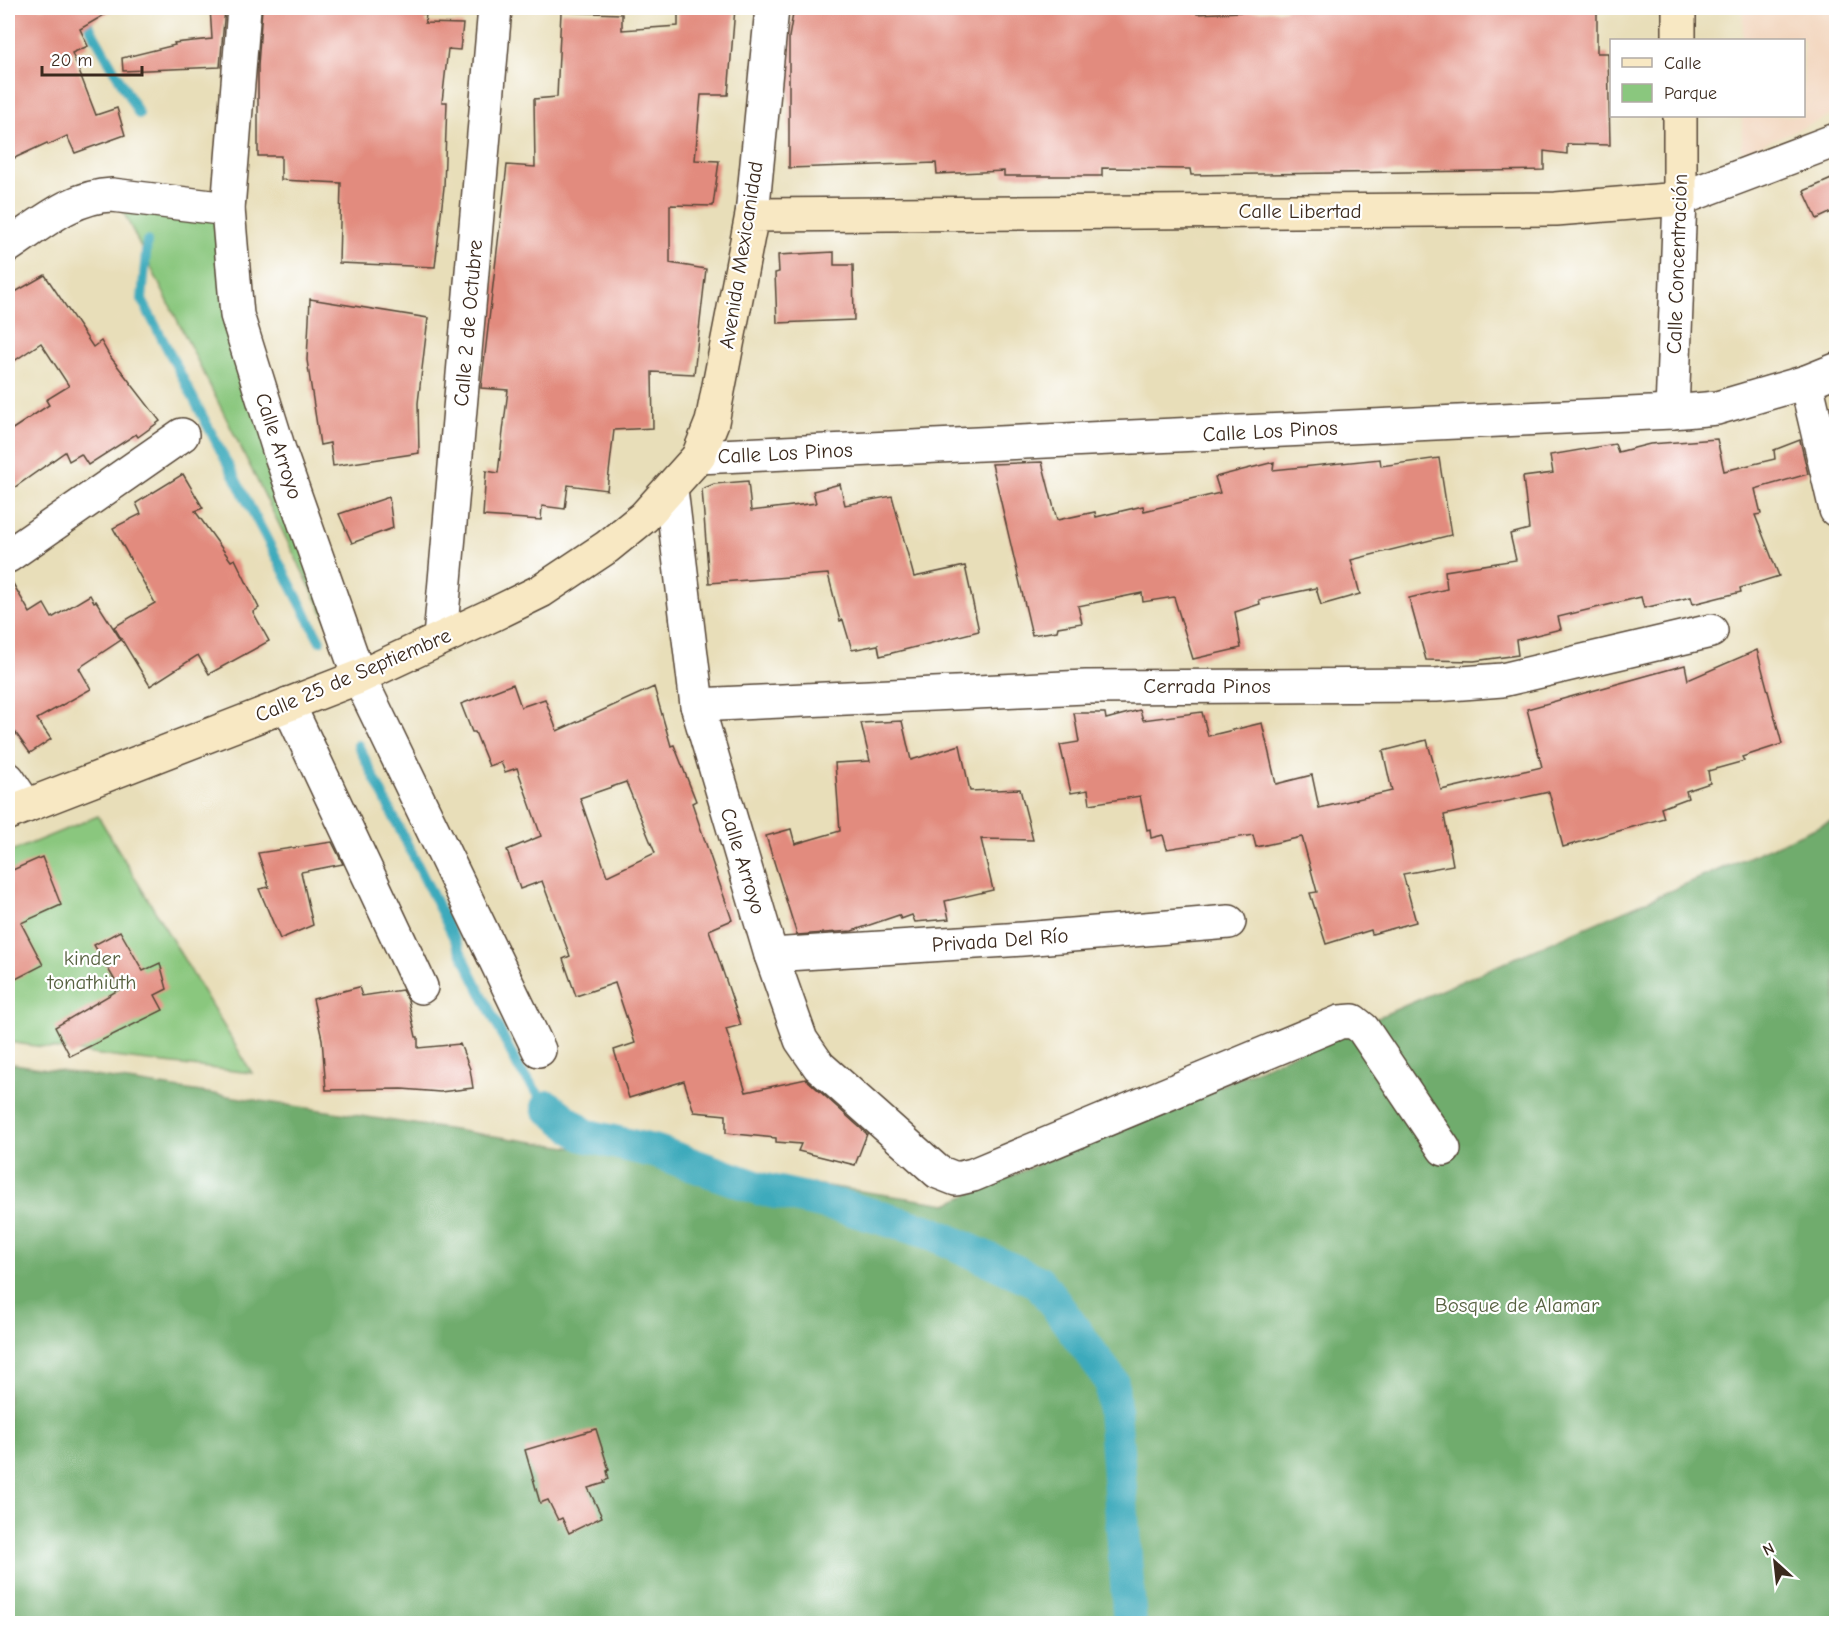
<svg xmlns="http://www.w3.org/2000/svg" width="1844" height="1631" viewBox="0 0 1844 1631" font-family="'Comic Neue',sans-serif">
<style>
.built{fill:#f2d5bd}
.green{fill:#8ac77e;stroke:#62784e;stroke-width:1.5}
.forest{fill:#6fac6d;stroke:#556b46;stroke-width:1.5}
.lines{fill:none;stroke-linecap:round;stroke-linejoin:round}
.stream{stroke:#3daabc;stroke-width:10}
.canal{stroke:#3daabc;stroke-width:34}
.building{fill:#e28b7e;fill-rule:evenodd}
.street-casing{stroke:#554535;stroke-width:36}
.secondary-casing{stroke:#554535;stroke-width:36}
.street{stroke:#fff;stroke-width:33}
.secondary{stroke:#f8e8c3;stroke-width:33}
.labels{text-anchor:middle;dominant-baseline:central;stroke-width:4.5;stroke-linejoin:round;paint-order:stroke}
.street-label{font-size:21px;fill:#3b2a1e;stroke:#fff}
.park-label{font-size:21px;fill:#576140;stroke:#fff}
</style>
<rect width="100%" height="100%" fill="#fff"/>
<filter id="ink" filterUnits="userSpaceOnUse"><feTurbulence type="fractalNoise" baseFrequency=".0167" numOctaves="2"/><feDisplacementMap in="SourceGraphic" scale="12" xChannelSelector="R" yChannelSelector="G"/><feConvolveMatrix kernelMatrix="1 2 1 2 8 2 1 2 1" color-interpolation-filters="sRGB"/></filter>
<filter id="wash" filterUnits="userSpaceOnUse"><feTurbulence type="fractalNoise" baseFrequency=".008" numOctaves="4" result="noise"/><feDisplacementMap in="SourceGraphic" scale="24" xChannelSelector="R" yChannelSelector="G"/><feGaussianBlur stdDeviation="1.35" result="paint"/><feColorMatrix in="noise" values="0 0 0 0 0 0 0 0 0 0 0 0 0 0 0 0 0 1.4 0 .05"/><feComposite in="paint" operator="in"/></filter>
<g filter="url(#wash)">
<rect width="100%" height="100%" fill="#e8deb9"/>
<path class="built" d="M 1743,8 L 1836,8 L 1836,114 L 1742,152 L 1742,116 L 1804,116 L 1804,40 L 1743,40 Z"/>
<g class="green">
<path d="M 112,189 L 221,203 L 346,659 Z"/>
<path d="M 98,816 L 252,1073 L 114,1057 L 8,1042 L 8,853 Z"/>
</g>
<path class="forest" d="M 1836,819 L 1836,1623 L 8,1623 L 8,1063 L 947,1204 Z"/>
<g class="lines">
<g class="stream">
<path d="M 79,8 L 139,114"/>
<path d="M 147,241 L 142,300 L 320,641"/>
<path d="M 358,745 L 518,1067 L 548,1107"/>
</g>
<path class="canal" d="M 548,1107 L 584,1135 L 657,1152 L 761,1189 L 848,1208 L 932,1233 L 1040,1283 L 1112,1382 L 1130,1624"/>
</g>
<g id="blocks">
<g class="building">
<path d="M 18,8 L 116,8 L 80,29 L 88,46 L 72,53 L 96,115 L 117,108 L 125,135 L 75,153 L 67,136 L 48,145 L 47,143 L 8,161 L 8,15 Z"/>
<path d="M 210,8 L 225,8 L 220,67 L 123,71 L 122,58 L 175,45 L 174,43 L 212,39 Z"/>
<path d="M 262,8 L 422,8 L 422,14 L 426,14 L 425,23 L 463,24 L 460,50 L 448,49 L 442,102 L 447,102 L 444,187 L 435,267 L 339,263 L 341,183 L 281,180 L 281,156 L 258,156 L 258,66 Z"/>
<path d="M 678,8 L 735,8 L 728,95 L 701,95 L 695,160 L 719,161 L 713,206 L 670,205 L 670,263 L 706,269 L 694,374 L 652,372 L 653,428 L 614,430 L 607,490 L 568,485 L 565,509 L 542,506 L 541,520 L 483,516 L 486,471 L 498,473 L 508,390 L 481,388 L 507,165 L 535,167 L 534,99 L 557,97 L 561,12 L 622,14 L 622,30 L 678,26 Z"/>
<path d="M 794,8 L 1197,8 L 1197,14 L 1285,10 L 1285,8 L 1597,8 L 1597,53 L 1608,53 L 1610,145 L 1567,144 L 1567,154 L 1544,151 L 1544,170 L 1191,175 L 1190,169 L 1102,168 L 1102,176 L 1004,176 L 1004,171 L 937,174 L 936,163 L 789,168 L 789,37 Z"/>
<path d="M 1836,177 L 1836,210 L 1817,219 L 1804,191 Z"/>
<path d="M 834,252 L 834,265 L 853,265 L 854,320 L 777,323 L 775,273 L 779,272 L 778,255 Z"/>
<path d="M 45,275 L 93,347 L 101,341 L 109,355 L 160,421 L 138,437 L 136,434 L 88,465 L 81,454 L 69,461 L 65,452 L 8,492 L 8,432 L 49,405 L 46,400 L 69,386 L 41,343 L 8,365 L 8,296 Z"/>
<path d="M 310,299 L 428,318 L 418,403 L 419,453 L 333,466 L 330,443 L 320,445 L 307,360 Z"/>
<path d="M 1717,439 L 1724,471 L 1775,459 L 1774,450 L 1800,440 L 1808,474 L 1755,489 L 1761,514 L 1755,515 L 1779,576 L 1740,588 L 1741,592 L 1693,604 L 1691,597 L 1644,608 L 1641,597 L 1558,617 L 1561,629 L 1516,640 L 1518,655 L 1474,661 L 1426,660 L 1409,598 L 1447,589 L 1445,571 L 1516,560 L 1510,534 L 1529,529 L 1523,477 L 1553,473 L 1550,455 L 1615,444 L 1618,452 L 1650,444 Z"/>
<path d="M 1439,458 L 1451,535 L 1351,560 L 1360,594 L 1321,605 L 1316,588 L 1259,600 L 1260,604 L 1235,612 L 1241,648 L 1193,659 L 1174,597 L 1143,602 L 1142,593 L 1078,606 L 1082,623 L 1058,627 L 1057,631 L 1032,635 L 992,464 L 1042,462 L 1057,520 L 1095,512 L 1096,517 L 1143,506 L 1144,511 L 1220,493 L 1215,477 L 1274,462 L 1273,470 L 1380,459 L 1381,466 Z"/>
<path d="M 183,474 L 203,508 L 195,511 L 231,561 L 235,559 L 259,608 L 253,612 L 269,641 L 209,674 L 198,655 L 150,686 L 114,627 L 155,603 L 113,528 L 141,514 L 136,503 Z"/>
<path d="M 748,481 L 751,511 L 816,503 L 813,491 L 840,484 L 845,505 L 892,496 L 914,577 L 965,566 L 979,631 L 880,656 L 878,645 L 852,650 L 843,620 L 840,621 L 828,574 L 709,583 L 702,489 L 714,484 Z"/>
<path d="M 389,497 L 393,528 L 352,543 L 339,514 Z"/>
<path d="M 8,575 L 30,613 L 44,604 L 52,618 L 90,595 L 94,602 L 96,601 L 121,640 L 79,668 L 91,689 L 37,719 L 51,739 L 30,753 L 15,732 L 8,736 Z"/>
<path d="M 1757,650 L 1782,744 L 1742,757 L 1744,761 L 1708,771 L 1710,783 L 1686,791 L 1688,798 L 1661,808 L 1664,818 L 1563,847 L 1549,792 L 1444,815 L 1453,865 L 1403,874 L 1416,922 L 1372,934 L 1371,930 L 1326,944 L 1310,893 L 1317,892 L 1302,837 L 1256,847 L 1253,835 L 1167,849 L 1163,835 L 1151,838 L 1150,829 L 1147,830 L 1140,796 L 1090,804 L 1088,790 L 1071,793 L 1060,745 L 1079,742 L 1074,713 L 1105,713 L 1106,719 L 1140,710 L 1143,720 L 1202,712 L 1208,736 L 1262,723 L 1276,784 L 1312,775 L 1319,808 L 1392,791 L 1383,751 L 1427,740 L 1441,790 L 1542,767 L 1527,709 L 1685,665 L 1688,680 Z"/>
<path d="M 513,684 L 521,707 L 545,699 L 557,731 L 654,687 L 671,746 L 674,745 L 696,801 L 692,803 L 732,920 L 709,930 L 741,1025 L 726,1029 L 746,1092 L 806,1079 L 867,1134 L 855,1165 L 798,1151 L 801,1144 L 776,1142 L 776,1138 L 726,1133 L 726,1115 L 694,1112 L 684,1081 L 629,1098 L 614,1050 L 635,1043 L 615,983 L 576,996 L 563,959 L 570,956 L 542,881 L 520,889 L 507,850 L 541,836 L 517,768 L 505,772 L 501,762 L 489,766 L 475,732 L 472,732 L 461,704 ZM 626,782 L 655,853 L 607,876 L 580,798 Z"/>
<path d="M 902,721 L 911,760 L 960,745 L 970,791 L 1020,789 L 1033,840 L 981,839 L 993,890 L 945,901 L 949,919 L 915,922 L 912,915 L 901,919 L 899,915 L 852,931 L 797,935 L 766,836 L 791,829 L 795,844 L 840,831 L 835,763 L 870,761 L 861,723 Z"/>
<path d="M 332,842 L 343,864 L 301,872 L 313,925 L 280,939 L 259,889 L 269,887 L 258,853 Z"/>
<path d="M 42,857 L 61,905 L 21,923 L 43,965 L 8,983 L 8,872 Z"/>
<path d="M 120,931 L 143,971 L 160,963 L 167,989 L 155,995 L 163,1010 L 70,1056 L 55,1027 L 120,989 L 94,945 Z"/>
<path d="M 359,987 L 362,996 L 402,990 L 408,1000 L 416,1037 L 418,1037 L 418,1048 L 460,1044 L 470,1069 L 473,1088 L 440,1092 L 402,1089 L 326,1090 L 322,1039 L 313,999 Z"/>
<path d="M 596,1429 L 609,1470 L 607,1471 L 609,1479 L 604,1481 L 605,1483 L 588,1488 L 602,1517 L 569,1533 L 562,1518 L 558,1520 L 548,1500 L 540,1503 L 525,1450 Z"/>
</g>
</g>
</g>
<g filter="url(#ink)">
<use href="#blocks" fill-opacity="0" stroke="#554535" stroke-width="1.5"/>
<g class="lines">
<g class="street-casing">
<g id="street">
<path d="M 244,8 L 228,209 L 237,315 L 280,453 L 359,677 L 539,1050"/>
<path d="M 752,215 L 772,8"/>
<path d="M 8,246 C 40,225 72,196 112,195 L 228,209"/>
<path d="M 1806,382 L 1836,510"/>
<path d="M 1672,412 L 1680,199 L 1836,140"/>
<path d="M 698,457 L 1672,412 L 1717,408 L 1806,382 L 1836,370"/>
<path d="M 671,489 L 697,705 L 771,955 L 801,1040 L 819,1066 L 938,1172 L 956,1179 L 973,1175 L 1340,1022 L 1353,1021 L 1363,1029 L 1444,1149"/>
<path d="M 8,556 L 182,435"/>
<path d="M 440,638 L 495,8"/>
<path d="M 288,704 L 421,987"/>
<path d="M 697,705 L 1086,687 L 1436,685 L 1502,680 L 1711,631"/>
<path d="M 8,779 L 26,806"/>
<path d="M 771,955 L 1023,939 L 1229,922"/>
</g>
</g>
<g class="secondary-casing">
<g id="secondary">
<path d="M 1679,8 L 1679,40"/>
<path d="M 8,813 L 359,677 L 492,615 L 541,591 L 607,547 L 644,517 L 698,457 L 712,422 L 752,215 L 1556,209 L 1680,199 L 1680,116"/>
</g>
</g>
<use href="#street" class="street"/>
<use href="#secondary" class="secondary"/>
</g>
</g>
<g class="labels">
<g class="street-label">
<text x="1300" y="211">Calle Libertad</text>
<text transform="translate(741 255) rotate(-81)">Avenida Mexicanidad</text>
<text transform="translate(1677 264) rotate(-88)">Calle Concentración</text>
<text transform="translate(468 323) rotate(-85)">Calle 2 de Octubre</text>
<text transform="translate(1270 431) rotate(-3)">Calle Los Pinos</text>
<text transform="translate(279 446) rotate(72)">Calle Arroyo</text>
<text transform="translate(785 453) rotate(-3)">Calle Los Pinos</text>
<text transform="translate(353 675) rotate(-23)">Calle 25 de Septiembre</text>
<text x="1207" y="686">Cerrada Pinos</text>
<text transform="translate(743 861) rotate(73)">Calle Arroyo</text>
<text transform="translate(1000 940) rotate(-4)">Privada Del Río</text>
</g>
<g class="park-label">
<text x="92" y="958">kinder<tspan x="92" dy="24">tonathiuth</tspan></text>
<text x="1517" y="1305">Bosque de Alamar</text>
</g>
</g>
<rect width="1844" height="1631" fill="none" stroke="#fff" stroke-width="30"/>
<rect x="1610" y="39" width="195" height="78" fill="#ffffff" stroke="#b1aaa5" stroke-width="1.5"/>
<rect x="1622" y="58" width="30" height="9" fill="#f8e8c3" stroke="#b1aaa5" stroke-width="1.5"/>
<text x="1664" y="69" font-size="18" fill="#3b2a1e">Calle</text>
<rect x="1622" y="84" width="30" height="18" fill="#8ac77e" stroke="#b1aaa5" stroke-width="1.5"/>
<text x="1664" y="99" font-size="18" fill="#3b2a1e">Parque</text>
<g transform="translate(1775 1562) rotate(333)" stroke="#ffffff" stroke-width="4.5" paint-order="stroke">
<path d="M0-4.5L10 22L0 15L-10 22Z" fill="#3b2a1e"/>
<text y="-9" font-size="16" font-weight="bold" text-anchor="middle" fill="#3b2a1e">N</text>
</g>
<path d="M42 66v9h100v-9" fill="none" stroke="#3b2a1e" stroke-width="3"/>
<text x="51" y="66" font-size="18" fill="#3b2a1e" stroke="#ffffff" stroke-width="4.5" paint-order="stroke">20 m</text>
</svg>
